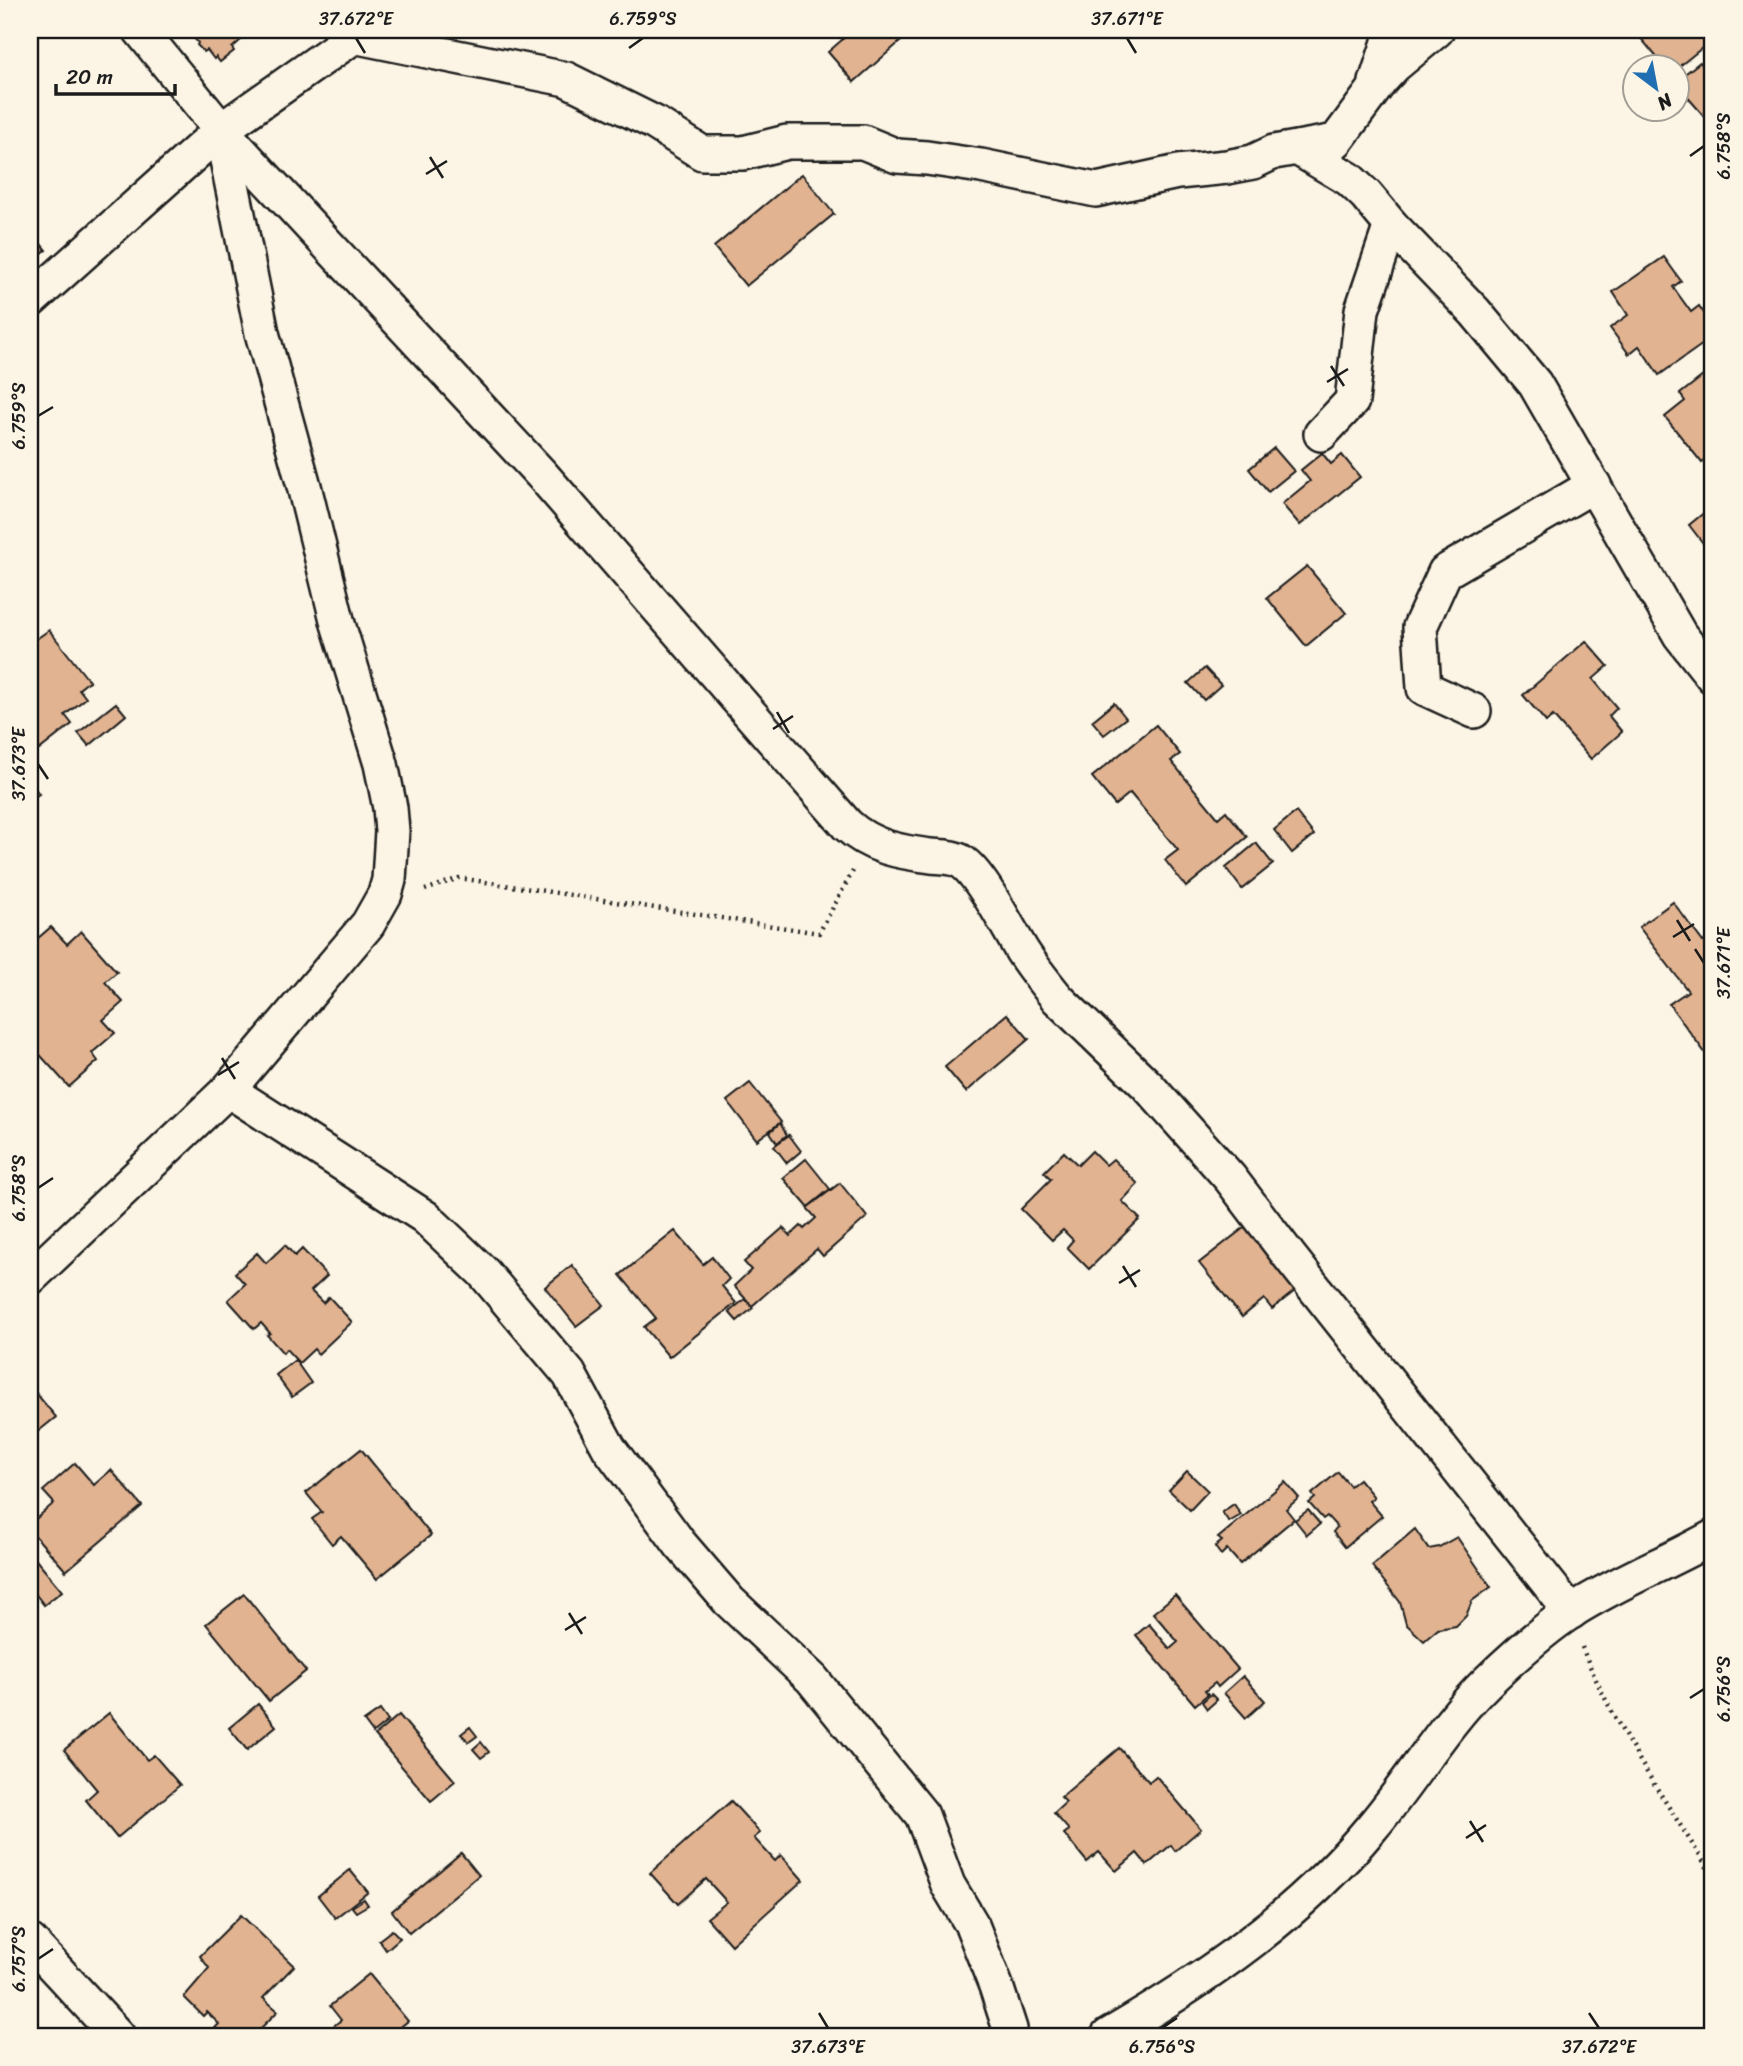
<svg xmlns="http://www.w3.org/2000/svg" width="1743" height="2066" viewBox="0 0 1743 2066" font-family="Sriracha,sans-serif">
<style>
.building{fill:#e1b391;stroke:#1c1c1c;stroke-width:2}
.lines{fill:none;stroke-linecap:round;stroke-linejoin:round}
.street-casing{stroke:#1c1c1c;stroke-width:38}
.path{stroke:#1c1c1c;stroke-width:4.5;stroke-dasharray:2 5;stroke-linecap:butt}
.street{stroke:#fcf5e5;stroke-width:33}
.ticks{fill:none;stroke:#1c1c1c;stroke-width:2.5}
.neatline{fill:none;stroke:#1c1c1c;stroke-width:2.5}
.ticks-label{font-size:18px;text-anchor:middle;fill:#1c1c1c}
</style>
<rect width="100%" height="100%" fill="#fcf5e5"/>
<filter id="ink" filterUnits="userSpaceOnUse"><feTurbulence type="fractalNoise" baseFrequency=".0143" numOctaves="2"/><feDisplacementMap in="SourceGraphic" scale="14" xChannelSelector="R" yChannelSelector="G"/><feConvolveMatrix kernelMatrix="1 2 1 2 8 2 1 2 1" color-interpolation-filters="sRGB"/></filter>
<g filter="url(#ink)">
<g class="building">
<path d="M 203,30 L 232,30 L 241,40 L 232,48 L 234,51 L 220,62 L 216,57 L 214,59 L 207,50 L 204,52 L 197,45 L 198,43 L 194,38 Z"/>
<path d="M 841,30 L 904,30 L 908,35 L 854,82 L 828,52 L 843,39 L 837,33 Z"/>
<path d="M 1634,30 L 1713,30 L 1713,39 L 1676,69 L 1676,66 L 1664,66 Z"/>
<path d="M 1713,55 L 1713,71 L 1705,62 Z"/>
<path d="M 1700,62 L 1713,78 L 1713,126 L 1676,84 L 1676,81 Z"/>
<path d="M 802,174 L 834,214 L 746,286 L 714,247 Z"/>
<path d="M 30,231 L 46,250 L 37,257 L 30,249 Z"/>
<path d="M 1664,257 L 1681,281 L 1673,287 L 1691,312 L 1699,306 L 1713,326 L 1713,337 L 1659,375 L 1639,346 L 1629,354 L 1610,328 L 1628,315 L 1613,292 Z"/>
<path d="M 1713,368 L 1713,454 L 1702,463 L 1665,417 L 1685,401 L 1680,394 Z"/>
<path d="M 1274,448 L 1294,471 L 1268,492 L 1249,469 Z"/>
<path d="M 1322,453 L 1331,464 L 1342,455 L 1360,477 L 1300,525 L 1282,504 L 1310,481 L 1301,470 Z"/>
<path d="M 1711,507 L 1713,510 L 1713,556 L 1689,525 Z"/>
<path d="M 1307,566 L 1346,613 L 1306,646 L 1267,598 Z"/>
<path d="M 49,630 L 89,681 L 79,689 L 86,698 L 65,715 L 72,724 L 39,750 L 30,739 L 30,639 L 32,642 Z"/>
<path d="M 1586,641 L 1608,666 L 1593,679 L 1617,708 L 1609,716 L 1622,732 L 1591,759 L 1553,716 L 1546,722 L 1523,695 Z"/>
<path d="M 1205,668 L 1221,685 L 1204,700 L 1188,683 Z"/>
<path d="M 116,703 L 126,715 L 89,746 L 78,733 Z"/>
<path d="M 1114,703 L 1126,718 L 1104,735 L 1092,721 Z"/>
<path d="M 1156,725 L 1180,754 L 1171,761 L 1218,818 L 1226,811 L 1247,837 L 1186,887 L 1165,860 L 1178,850 L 1130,793 L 1115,805 L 1092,777 Z"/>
<path d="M 30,781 L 39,794 L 30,800 Z"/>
<path d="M 1296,812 L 1314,835 L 1292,853 L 1274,830 Z"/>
<path d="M 1256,843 L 1273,864 L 1242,889 L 1226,868 Z"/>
<path d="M 1673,902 L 1703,942 L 1713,934 L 1713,1048 L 1706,1054 L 1669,1004 L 1688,991 L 1639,927 Z"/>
<path d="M 51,927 L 67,944 L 81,931 L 117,972 L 105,982 L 123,1002 L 103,1020 L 115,1033 L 92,1053 L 98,1061 L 69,1087 L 32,1046 L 30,1048 L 30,945 Z"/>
<path d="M 1007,1014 L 1029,1039 L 966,1092 L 945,1067 Z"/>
<path d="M 750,1083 L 781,1122 L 757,1140 L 727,1101 Z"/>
<path d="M 780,1123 L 787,1135 L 777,1143 L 770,1132 Z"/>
<path d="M 789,1135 L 801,1151 L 787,1163 L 774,1146 Z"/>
<path d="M 1092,1151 L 1106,1165 L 1113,1159 L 1138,1184 L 1122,1201 L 1140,1219 L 1089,1269 L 1067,1247 L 1073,1240 L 1063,1230 L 1052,1240 L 1021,1209 L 1051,1179 L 1044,1172 L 1064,1152 L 1078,1165 Z"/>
<path d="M 806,1159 L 830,1189 L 808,1207 L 783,1178 Z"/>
<path d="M 840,1183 L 867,1217 L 823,1256 L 817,1249 L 752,1306 L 734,1286 L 751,1270 L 744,1262 L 783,1228 L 790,1236 L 801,1226 L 804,1229 L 816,1218 L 807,1208 Z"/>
<path d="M 1245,1227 L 1296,1290 L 1272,1309 L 1264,1299 L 1242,1317 L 1199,1263 Z"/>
<path d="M 675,1231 L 703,1264 L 712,1257 L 729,1279 L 722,1286 L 736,1303 L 669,1357 L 644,1327 L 656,1318 L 620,1275 Z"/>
<path d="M 285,1245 L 295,1256 L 302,1249 L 327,1276 L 311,1291 L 323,1303 L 329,1297 L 352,1322 L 318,1354 L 314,1349 L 299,1363 L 286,1349 L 283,1353 L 267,1335 L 270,1333 L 261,1323 L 254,1329 L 228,1300 L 245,1284 L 235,1273 L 257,1253 L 266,1263 Z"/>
<path d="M 572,1265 L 604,1305 L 576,1326 L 545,1287 Z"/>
<path d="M 745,1299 L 753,1308 L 737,1321 L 729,1312 Z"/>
<path d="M 295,1360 L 311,1383 L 292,1397 L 276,1375 Z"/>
<path d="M 30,1386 L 56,1417 L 30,1438 Z"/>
<path d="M 361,1449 L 431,1535 L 377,1579 L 341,1536 L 332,1544 L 312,1519 L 322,1512 L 306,1493 Z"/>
<path d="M 75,1463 L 94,1485 L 111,1470 L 142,1506 L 66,1571 L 30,1530 L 30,1524 L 54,1503 L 43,1491 Z"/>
<path d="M 1187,1471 L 1208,1491 L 1190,1510 L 1169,1490 Z"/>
<path d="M 1338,1472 L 1350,1486 L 1359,1479 L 1374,1497 L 1369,1501 L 1382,1516 L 1345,1547 L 1333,1532 L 1337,1527 L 1327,1516 L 1323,1519 L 1309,1503 L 1315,1498 L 1312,1494 Z"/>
<path d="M 1285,1482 L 1299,1498 L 1286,1509 L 1294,1519 L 1240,1564 L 1227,1549 L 1221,1555 L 1215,1547 L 1222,1541 L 1218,1538 Z"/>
<path d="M 1234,1504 L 1241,1515 L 1229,1522 L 1222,1512 Z"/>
<path d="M 1308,1510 L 1320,1524 L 1307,1535 L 1295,1520 Z"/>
<path d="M 1415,1529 L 1429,1549 L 1439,1547 L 1457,1537 L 1491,1587 L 1472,1601 L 1466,1616 L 1456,1626 L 1438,1629 L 1424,1641 L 1406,1624 L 1400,1602 L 1372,1566 Z"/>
<path d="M 36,1560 L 62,1591 L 44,1605 L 30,1587 L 30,1565 Z"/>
<path d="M 244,1594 L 306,1671 L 269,1701 L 206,1624 Z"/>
<path d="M 1175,1595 L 1238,1669 L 1218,1687 L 1215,1683 L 1205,1691 L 1208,1694 L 1195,1705 L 1136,1635 L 1149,1624 L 1170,1649 L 1178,1642 L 1153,1613 Z"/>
<path d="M 1243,1676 L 1265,1701 L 1246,1718 L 1224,1693 Z"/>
<path d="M 1211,1694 L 1217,1700 L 1207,1709 L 1202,1702 Z"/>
<path d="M 258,1704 L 276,1726 L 247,1750 L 229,1728 Z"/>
<path d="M 380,1710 L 388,1721 L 373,1733 L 364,1721 Z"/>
<path d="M 109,1713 L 147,1760 L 154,1755 L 180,1785 L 117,1838 L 86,1800 L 97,1790 L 64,1750 Z"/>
<path d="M 399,1715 L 455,1781 L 431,1801 L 375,1735 Z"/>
<path d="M 470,1727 L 477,1736 L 469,1742 L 461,1734 Z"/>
<path d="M 481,1742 L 489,1752 L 481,1758 L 473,1749 Z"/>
<path d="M 1119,1748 L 1149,1782 L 1156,1776 L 1201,1829 L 1175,1851 L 1171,1845 L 1147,1865 L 1137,1853 L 1116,1871 L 1099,1852 L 1087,1862 L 1064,1834 L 1069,1830 L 1054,1813 L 1066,1802 L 1061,1797 Z"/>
<path d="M 731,1801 L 760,1833 L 754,1838 L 775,1861 L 781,1855 L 803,1880 L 731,1945 L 707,1918 L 727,1902 L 706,1879 L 678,1904 L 650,1873 Z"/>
<path d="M 461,1853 L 479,1875 L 409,1933 L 392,1911 Z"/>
<path d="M 350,1870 L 368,1892 L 335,1918 L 318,1896 Z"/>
<path d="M 364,1899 L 368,1905 L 356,1912 L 352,1907 Z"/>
<path d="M 241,1915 L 294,1966 L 263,1998 L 278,2011 L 253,2036 L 224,2036 L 215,2028 L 219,2024 L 207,2012 L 203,2016 L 184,1997 L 209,1968 L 200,1956 Z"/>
<path d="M 392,1930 L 400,1938 L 386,1950 L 379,1940 Z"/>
<path d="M 369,1974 L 408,2021 L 389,2036 L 321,2036 L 341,2020 L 330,2006 Z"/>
</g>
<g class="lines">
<g class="street-casing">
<g id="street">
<path d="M 353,36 L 566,79 L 655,123 L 702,153 L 743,153 L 787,142 L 863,142 L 897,156 L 927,158 L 981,166 L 1096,190 L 1178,172 L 1227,167 L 1253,162 L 1274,152 L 1297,148 L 1349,179 L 1366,195 L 1391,225 L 1475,312 L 1535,384 L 1680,635 L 1713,677"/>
<path d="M 1376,82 L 1393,30"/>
<path d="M 221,130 L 543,476 L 847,825 C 871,847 899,852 931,856 C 941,857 953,856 962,862 C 981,874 1009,930 1022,951 C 1033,968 1045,983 1058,999 L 1147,1085 L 1230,1178 L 1290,1257 L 1571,1612"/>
<path d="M 1297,148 L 1336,141 L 1382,79 L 1394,66 L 1437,30"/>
<path d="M 30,301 L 221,130 L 363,30"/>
<path d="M 1321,434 L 1352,401 L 1362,310 L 1391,225"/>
<path d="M 1474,711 L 1424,688 L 1420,627 L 1445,572 L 1594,485"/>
<path d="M 228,1090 L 425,1217 L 483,1272 L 569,1374 L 609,1448 L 680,1544 L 729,1601 L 812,1679 L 922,1815 L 948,1885 L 972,1925 L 996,1986 L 1010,2029 L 1009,2036"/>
<path d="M 30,1278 L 228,1090 L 368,924 L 385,894 L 389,880 L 392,831 L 390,808 L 381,764 L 338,624 L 304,486 L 262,333 L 221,130 L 140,30"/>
<path d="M 30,1941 L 118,2036"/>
<path d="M 1108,2036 C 1206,1979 1299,1915 1372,1827 C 1412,1780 1443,1725 1487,1682 C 1511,1659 1544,1629 1572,1611 C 1617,1582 1667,1563 1713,1537"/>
</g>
</g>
<g class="path">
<path d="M 425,890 L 459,878 L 819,933 L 853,871"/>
<path d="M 1582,1647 C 1614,1729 1667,1802 1713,1877"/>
</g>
<use href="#street" class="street"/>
</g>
</g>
<path class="ticks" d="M 356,38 L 365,53M 1127,38 L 1136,53M 629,48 L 643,38M 1690,156 L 1704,146M 430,157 L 443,178M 426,174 L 447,161M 1331,366 L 1344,386M 1327,382 L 1348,369M 38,416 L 53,407M 777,712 L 789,733M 773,729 L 793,716M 38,764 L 48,779M 1677,920 L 1690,941M 1673,937 L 1694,924M 1695,949 L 1704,963M 222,1058 L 235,1079M 218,1075 L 239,1062M 38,1188 L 53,1178M 1123,1266 L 1136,1287M 1119,1283 L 1140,1270M 569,1613 L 582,1634M 565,1630 L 586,1617M 1690,1698 L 1704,1689M 1470,1821 L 1483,1842M 1466,1838 L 1486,1825M 38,1959 L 53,1949M 819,2013 L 828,2028M 1589,2013 L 1599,2028M 1162,2028 L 1177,2018"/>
<rect width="1743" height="2066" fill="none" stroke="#fcf5e5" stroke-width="77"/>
<g transform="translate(1656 88) rotate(148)"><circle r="33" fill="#fcf5e5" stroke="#a29e95" stroke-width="2"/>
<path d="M0-5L12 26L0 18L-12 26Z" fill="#1f6fb2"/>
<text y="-10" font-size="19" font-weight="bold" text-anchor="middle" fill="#1c1c1c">N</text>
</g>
<path d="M56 84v10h119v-10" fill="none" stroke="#1c1c1c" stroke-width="3.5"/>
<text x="66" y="84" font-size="21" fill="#1c1c1c" stroke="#fcf5e5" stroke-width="5" paint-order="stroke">20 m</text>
<rect x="38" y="38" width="1666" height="1990" class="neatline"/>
<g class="ticks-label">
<text x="356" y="25">37.672°E</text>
<text x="643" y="25">6.759°S</text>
<text x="1127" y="25">37.671°E</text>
<text transform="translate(1724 146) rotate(-90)" y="6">6.758°S</text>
<text transform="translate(19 416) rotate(-90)" y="6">6.759°S</text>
<text transform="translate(19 764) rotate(-90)" y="6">37.673°E</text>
<text transform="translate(1724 963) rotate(-90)" y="6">37.671°E</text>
<text transform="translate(19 1188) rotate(-90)" y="6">6.758°S</text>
<text transform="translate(1724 1689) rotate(-90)" y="6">6.756°S</text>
<text transform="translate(19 1959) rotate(-90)" y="6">6.757°S</text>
<text x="828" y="2053">37.673°E</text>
<text x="1162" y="2053">6.756°S</text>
<text x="1599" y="2053">37.672°E</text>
</g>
</svg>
